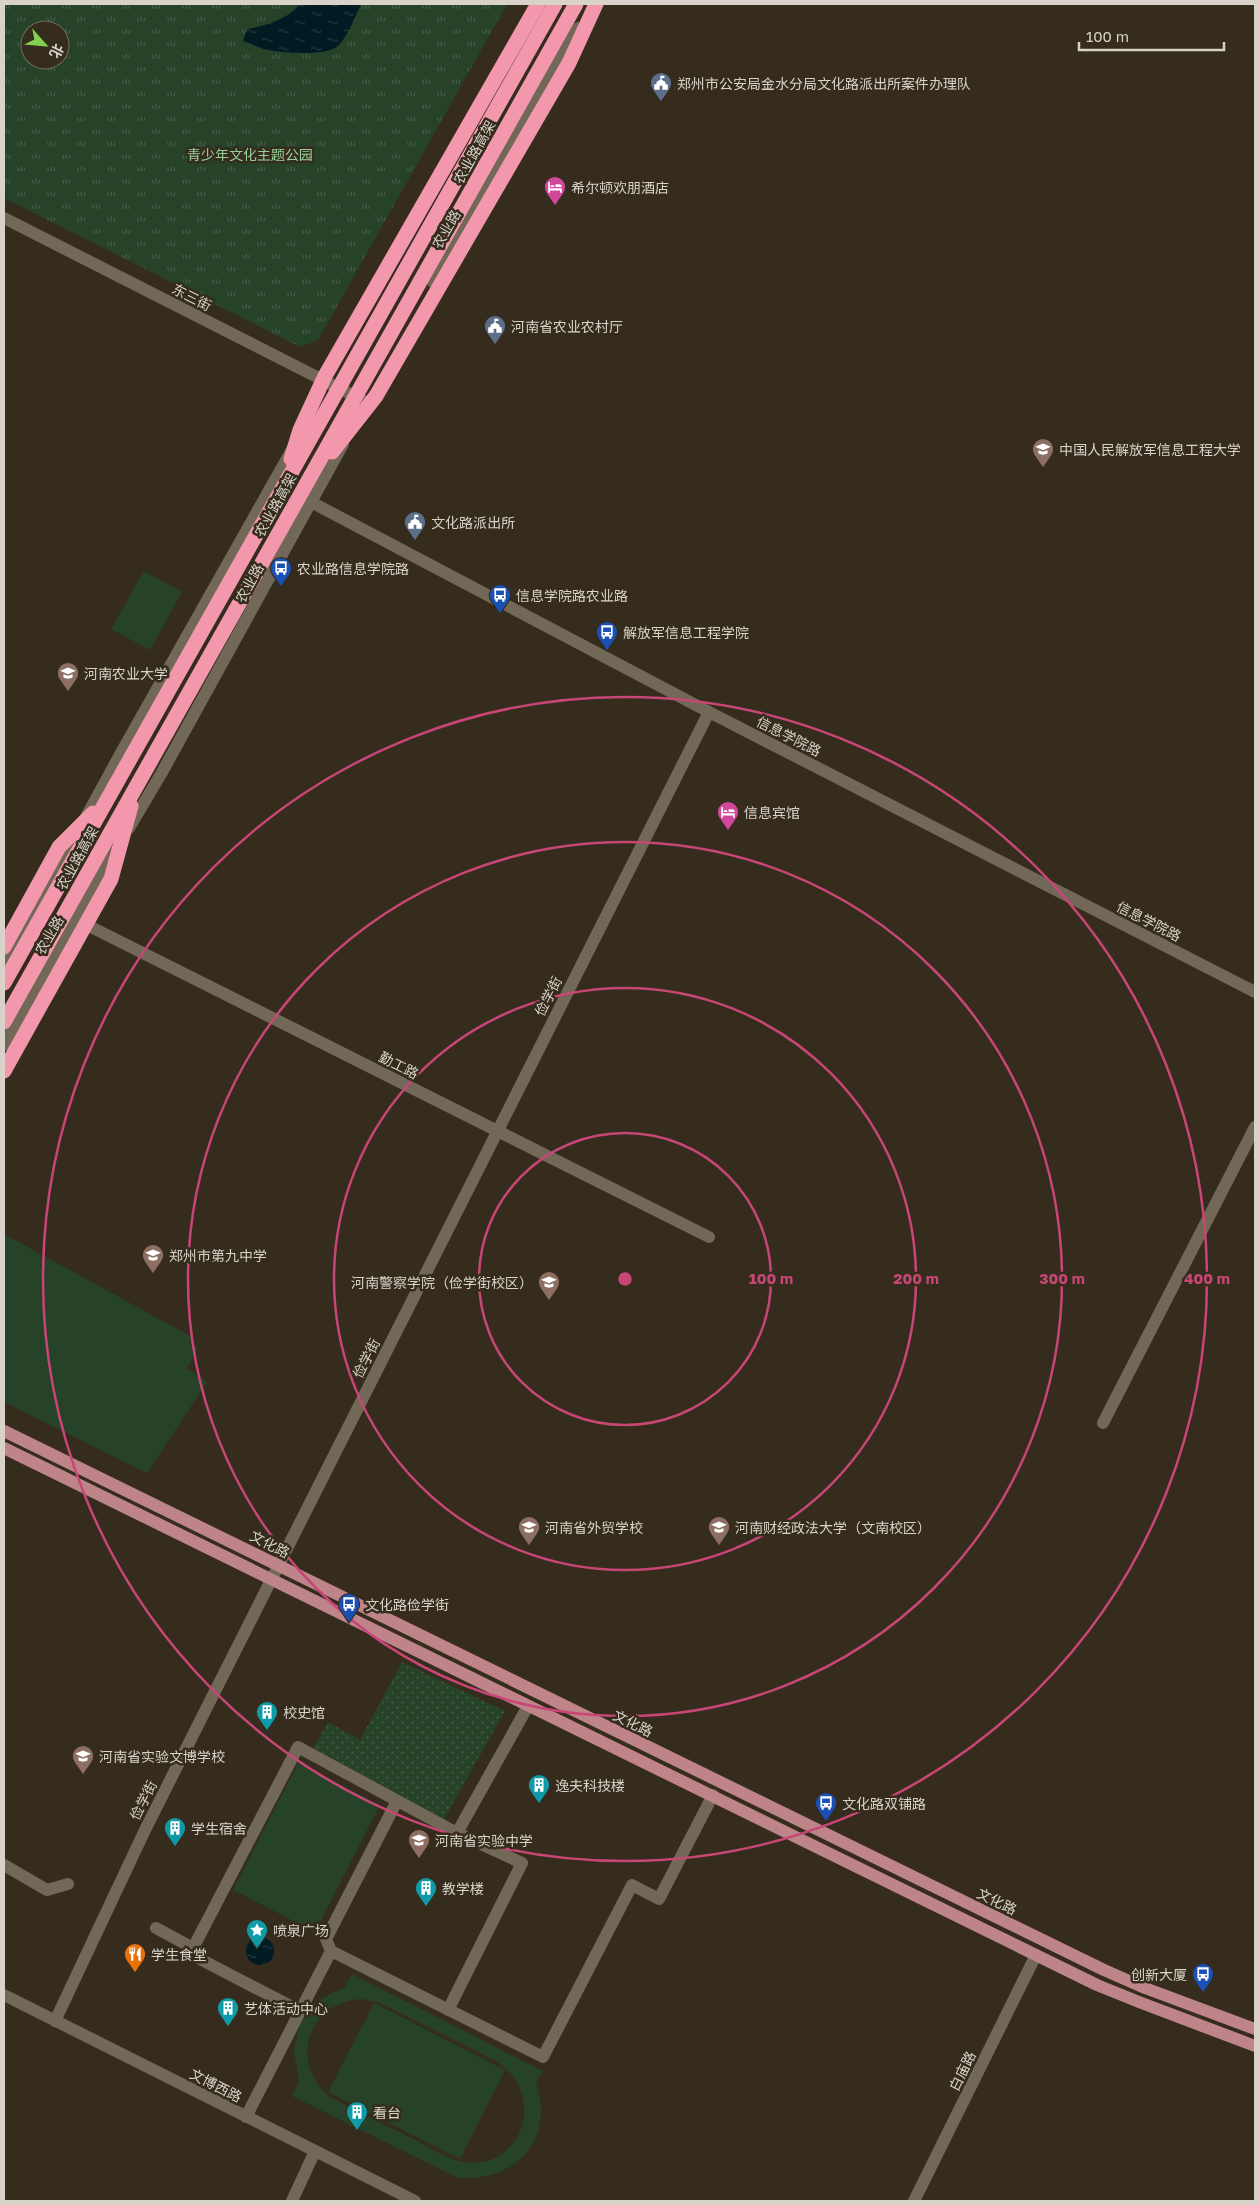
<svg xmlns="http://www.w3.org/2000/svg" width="1259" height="2205" viewBox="0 0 1259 2205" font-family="'Golos Text','Noto Sans SC',sans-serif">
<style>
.grass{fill:url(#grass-dots)}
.park{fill:url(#park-tufts);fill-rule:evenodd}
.pitch{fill:#264229;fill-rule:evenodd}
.water{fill:url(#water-ripples)}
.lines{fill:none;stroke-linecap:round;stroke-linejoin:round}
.minor{stroke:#726857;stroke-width:12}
.major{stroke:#bf848a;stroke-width:12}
.highway{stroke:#f297ac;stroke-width:15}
.ring{fill:none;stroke:#c84676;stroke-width:2.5}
.labels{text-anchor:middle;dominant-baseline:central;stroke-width:5;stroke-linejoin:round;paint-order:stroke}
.poi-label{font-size:14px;fill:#d8d2c9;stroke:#352c1d;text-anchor:start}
.street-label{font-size:14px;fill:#d8d2c9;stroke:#352c1d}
.park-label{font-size:14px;fill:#95d09a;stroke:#352c1d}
.centre{fill:#c84676;stroke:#352c1d;stroke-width:2.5}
.ring-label{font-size:15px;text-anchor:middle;font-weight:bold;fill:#c84676;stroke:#352c1d;stroke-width:5;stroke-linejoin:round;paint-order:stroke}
</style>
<defs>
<pattern id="grass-dots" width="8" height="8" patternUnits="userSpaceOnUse" patternTransform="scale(1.25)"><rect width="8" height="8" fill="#264229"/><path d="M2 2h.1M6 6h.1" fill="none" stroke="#455c47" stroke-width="1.8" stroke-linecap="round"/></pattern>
<pattern id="park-tufts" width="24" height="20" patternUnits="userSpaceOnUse" patternTransform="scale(1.25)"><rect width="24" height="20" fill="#264229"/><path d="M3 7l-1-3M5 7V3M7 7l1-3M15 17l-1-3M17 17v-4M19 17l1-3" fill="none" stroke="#455c47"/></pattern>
<pattern id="water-ripples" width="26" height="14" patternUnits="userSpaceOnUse" patternTransform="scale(1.25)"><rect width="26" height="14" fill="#001b22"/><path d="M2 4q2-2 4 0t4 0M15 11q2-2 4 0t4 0" fill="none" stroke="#243b41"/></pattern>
</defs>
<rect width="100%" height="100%" fill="#352c1d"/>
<path class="grass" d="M 402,1662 L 505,1711 L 444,1819 L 313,1748 L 328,1722 L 360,1740 Z"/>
<path class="park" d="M 4,4 L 507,4 L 318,340 L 300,347 L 4,198 ZM 30,30 L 60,30 L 60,60 L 30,60 Z"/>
<g class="pitch">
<path d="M 144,571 L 182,592 L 150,650 L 111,629 Z"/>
<path d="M 4,1234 L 192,1337 L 189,1343 L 198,1348 L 187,1368 L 207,1382 L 147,1473 L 4,1402 Z"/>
<path d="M 298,1763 L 380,1805 L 315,1932 L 233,1890 Z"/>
<path d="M 352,1974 L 543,2071 L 536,2082 C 555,2140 516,2182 458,2178 L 292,2096 L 299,2082 L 294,2051 L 299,2026 L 316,2002 L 333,1992 L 344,1989 ZM 361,1999 L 378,2002 L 497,2062 C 547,2093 524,2171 464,2162 C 447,2159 431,2148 415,2140 C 387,2126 358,2112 330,2097 C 288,2062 308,2003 361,1999 Z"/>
<path d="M 374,2003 L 505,2070 L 460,2159 L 328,2092 Z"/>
</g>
<g class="water">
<path d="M 301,4 L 361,4 C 355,17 349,34 339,45 C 329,57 279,53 264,49 C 257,47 250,43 243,41 L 247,29 C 269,25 284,20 301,4 Z"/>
<circle cx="260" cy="1951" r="14"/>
</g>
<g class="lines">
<g class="minor">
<path d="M 4,218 L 366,402"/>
<path d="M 433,282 L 578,28"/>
<path d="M 311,502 L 709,712 L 1255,992"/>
<path d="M 129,828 L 161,774 L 343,444"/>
<path d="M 79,921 L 709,1237"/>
<path d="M 4,967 L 121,753 L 293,448"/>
<path d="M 4,1045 L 116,850"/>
<path d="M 1103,1423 L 1255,1127"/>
<path d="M 457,1833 L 528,1706"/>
<path d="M 4,1865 L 47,1890 L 68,1884"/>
<path d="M 156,1928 L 193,1948 L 198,1958 L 300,2011"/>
<path d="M 193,1948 L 298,1747 L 457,1833 L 522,1863 L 448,2010"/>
<path d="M 331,1951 L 543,2057 L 632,1885 L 659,1899 L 713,1795"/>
<path d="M 4,1995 L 415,2201"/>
<path d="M 55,2021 L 145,1830 L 709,712"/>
<path d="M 246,2117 L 331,1951 L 326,1939 L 397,1801"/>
<path d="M 292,2201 L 315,2151"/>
<path d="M 914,2201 L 1036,1955"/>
</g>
<g class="major">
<path d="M 4,1431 L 1104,1970 L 1145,1988 L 1255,2029"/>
<path d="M 4,1448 L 1097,1985 L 1139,2002 L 1255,2046"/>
</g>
<g class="highway">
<path d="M 332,452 L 376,396 L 569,63 L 596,4"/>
<path d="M 291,459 L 300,430 L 325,376 L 538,4"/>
<path d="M 4,947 L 59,847 L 93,813"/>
<path d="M 4,983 L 555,4"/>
<path d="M 4,1022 L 576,4"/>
<path d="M 4,1071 L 111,879 L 131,806"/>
</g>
</g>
<g class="ring">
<circle cx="625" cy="1279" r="146"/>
<circle cx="625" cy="1279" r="291"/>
<circle cx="625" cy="1279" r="437"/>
<circle cx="625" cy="1279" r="582"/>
</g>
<defs>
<g id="civic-pin" transform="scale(1.125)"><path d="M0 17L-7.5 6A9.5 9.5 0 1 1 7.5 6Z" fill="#5c6f8a" stroke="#352c1d"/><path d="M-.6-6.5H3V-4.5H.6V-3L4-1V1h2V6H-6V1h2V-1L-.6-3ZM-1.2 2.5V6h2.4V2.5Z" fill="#fff"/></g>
<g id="hotel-pin" transform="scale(1.125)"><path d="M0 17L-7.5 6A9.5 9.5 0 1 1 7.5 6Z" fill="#d1479c" stroke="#352c1d"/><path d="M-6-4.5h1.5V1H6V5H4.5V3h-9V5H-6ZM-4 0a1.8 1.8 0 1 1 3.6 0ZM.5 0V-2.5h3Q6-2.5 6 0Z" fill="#fff"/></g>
<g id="university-pin" transform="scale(1.125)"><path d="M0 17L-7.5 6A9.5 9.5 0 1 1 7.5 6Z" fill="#8d6e63" stroke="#352c1d"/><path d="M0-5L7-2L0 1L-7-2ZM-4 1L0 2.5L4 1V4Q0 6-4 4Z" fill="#fff"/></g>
<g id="bus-pin" transform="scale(1.125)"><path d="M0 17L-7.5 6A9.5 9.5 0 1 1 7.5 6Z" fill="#1a4fb4" stroke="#352c1d"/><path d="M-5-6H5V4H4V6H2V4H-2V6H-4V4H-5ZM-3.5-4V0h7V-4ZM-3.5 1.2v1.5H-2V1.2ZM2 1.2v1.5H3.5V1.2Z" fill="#fff"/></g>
<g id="school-pin" transform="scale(1.125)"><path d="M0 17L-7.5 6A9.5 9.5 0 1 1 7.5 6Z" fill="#8d6e63" stroke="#352c1d"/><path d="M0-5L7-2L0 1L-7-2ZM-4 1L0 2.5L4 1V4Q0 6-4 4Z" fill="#fff"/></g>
<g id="building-pin" transform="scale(1.125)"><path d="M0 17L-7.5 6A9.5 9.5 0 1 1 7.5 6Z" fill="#0f9aa8" stroke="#352c1d"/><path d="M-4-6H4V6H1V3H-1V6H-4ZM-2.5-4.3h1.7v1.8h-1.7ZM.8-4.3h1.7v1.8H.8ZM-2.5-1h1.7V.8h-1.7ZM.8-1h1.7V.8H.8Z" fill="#fff"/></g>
<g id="sight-pin" transform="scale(1.125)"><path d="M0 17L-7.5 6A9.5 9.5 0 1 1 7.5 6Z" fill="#0f9aa8" stroke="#352c1d"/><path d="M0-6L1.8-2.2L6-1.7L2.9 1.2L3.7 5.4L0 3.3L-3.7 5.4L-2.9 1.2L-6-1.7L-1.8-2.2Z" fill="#fff"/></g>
<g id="restaurant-pin" transform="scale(1.125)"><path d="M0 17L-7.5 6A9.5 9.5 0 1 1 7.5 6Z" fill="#e8710a" stroke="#352c1d"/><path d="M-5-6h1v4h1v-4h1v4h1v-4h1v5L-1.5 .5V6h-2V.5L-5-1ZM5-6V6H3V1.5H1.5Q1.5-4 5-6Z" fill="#fff"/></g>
</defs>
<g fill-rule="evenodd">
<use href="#civic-pin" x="661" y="83"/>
<use href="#hotel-pin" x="555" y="187"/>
<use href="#civic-pin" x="495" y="326"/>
<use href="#university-pin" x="1043" y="449"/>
<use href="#civic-pin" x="415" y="522"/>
<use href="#bus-pin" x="281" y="568"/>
<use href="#bus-pin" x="500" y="595"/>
<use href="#bus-pin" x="607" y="632"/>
<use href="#university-pin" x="68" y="673"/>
<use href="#hotel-pin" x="728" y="812"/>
<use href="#school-pin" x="153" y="1255"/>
<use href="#school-pin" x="549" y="1282"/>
<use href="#school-pin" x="529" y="1527"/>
<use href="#school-pin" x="719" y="1527"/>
<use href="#bus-pin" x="349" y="1604"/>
<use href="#building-pin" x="267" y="1712"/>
<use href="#school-pin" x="83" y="1756"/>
<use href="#building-pin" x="539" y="1785"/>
<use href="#bus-pin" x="826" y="1803"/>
<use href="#building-pin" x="175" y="1828"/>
<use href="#school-pin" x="419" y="1840"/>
<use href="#building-pin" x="426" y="1888"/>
<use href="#sight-pin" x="257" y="1930"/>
<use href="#restaurant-pin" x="135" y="1954"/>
<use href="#bus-pin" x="1203" y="1974"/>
<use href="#building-pin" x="228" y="2008"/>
<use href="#building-pin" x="357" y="2112"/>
</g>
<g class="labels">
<g class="poi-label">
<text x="677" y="83">郑州市公安局金水分局文化路派出所案件办理队</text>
<text x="571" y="187">希尔顿欢朋酒店</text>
<text x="511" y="326">河南省农业农村厅</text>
<text x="1059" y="449">中国人民解放军信息工程大学</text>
<text x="431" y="522">文化路派出所</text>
<text x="297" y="568">农业路信息学院路</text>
<text x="516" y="595">信息学院路农业路</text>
<text x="623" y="632">解放军信息工程学院</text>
<text x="84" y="673">河南农业大学</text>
<text x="744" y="812">信息宾馆</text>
<text x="169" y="1255">郑州市第九中学</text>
<text x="533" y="1282" text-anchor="end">河南警察学院（俭学街校区）</text>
<text x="545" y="1527">河南省外贸学校</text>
<text x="735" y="1527">河南财经政法大学（文南校区）</text>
<text x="365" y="1604">文化路俭学街</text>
<text x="283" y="1712">校史馆</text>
<text x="99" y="1756">河南省实验文博学校</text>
<text x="555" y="1785">逸夫科技楼</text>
<text x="842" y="1803">文化路双铺路</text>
<text x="191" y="1828">学生宿舍</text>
<text x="435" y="1840">河南省实验中学</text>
<text x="442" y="1888">教学楼</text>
<text x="273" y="1930">喷泉广场</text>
<text x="151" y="1954">学生食堂</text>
<text x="1187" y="1974" text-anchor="end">创新大厦</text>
<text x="244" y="2008">艺体活动中心</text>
<text x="373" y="2112">看台</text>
</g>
<g class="street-label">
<text transform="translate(474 152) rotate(-61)">农业路高架</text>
<text transform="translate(446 229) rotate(-60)">农业路</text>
<text transform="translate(192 297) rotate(27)">东三街</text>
<text transform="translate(275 505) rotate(-61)">农业路高架</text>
<text transform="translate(249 583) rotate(-61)">农业路</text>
<text transform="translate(789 736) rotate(27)">信息学院路</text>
<text transform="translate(77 858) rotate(-61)">农业路高架</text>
<text transform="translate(1149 921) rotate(27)">信息学院路</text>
<text transform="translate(49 935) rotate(-60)">农业路</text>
<text transform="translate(548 996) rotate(-63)">俭学街</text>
<text transform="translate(399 1065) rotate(27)">勤工路</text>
<text transform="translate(366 1358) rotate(-63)">俭学街</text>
<text transform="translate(270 1544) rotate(27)">文化路</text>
<text transform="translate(633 1723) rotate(26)">文化路</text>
<text transform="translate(143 1800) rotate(-63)">俭学街</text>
<text transform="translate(997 1901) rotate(26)">文化路</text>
<text transform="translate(962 2071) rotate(-64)">白庙路</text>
<text transform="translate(216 2085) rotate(27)">文博西路</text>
</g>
<g class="park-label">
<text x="250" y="154">青少年文化主题公园</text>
</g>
</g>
<circle cx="625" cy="1279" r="8" class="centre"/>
<g class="ring-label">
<text x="771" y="1284">100 m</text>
<text x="916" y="1284">200 m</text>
<text x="1062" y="1284">300 m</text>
<text x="1207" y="1284">400 m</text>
</g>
<rect width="1259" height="2205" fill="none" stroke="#d8d2c9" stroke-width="10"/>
<g transform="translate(45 45) rotate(117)"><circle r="24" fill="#352c1d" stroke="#766e62"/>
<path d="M0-4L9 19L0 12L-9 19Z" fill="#82d04f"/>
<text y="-8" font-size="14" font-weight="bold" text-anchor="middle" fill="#d8d2c9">北</text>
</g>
<path d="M1079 42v8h145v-8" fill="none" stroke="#d8d2c9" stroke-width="2.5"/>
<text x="1086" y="42" font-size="15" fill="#d8d2c9" stroke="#352c1d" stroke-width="4" paint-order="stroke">100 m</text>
</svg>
